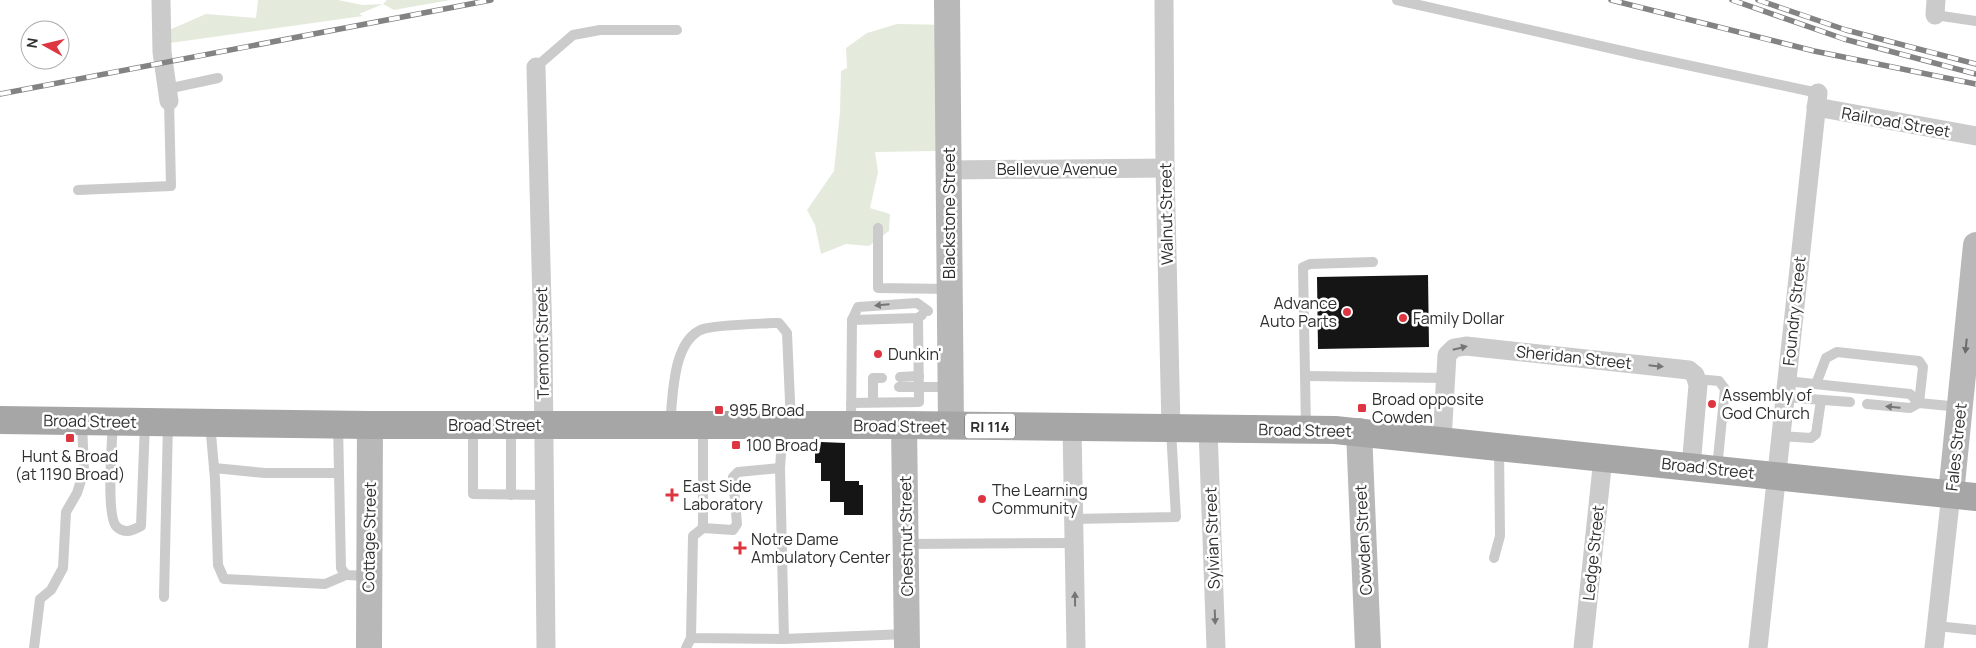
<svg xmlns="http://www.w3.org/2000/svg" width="1976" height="648" viewBox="0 0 1976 648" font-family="Manrope,sans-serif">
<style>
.green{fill:#e4ebdc}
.building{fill:#151515}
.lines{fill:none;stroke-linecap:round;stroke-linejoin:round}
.lane{stroke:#cbcbcb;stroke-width:10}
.street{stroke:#cbcbcb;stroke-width:19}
.secondary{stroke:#b8b8b8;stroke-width:26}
.primary{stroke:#a6a6a6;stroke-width:28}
.rail-casing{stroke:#838383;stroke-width:5.5}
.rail{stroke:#fff;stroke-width:4;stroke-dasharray:11;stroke-linecap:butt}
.oneway{fill:#757575}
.oneway2{fill:#6c6c6c}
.poi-dot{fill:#de3641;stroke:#fff;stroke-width:2}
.labels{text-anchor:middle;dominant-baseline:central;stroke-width:5;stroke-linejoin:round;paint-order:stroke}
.shield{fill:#fff;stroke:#6d6d6d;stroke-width:1}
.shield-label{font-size:15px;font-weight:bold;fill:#2e2e2e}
.street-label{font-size:16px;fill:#2e2e2e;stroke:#fff}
.poi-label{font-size:16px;fill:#2e2e2e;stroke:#fff;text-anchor:start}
</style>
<rect width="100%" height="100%" fill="#fff"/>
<g class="green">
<path d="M 258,0 L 338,0 L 363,5 L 383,4 L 387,0 L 450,0 L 394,10 L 383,4 L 359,14 L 363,16 L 170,43 L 169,30 L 206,14 L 256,18 Z"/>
<path d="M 897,24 L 951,25 L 936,151 L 875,152 L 878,172 L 870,208 L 890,214 L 889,231 L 869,246 L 846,244 L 821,254 L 815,225 L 807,210 L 834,171 L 840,112 L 841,71 L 847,68 L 846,48 L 867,33 Z"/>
</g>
<g class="building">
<path d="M 1428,275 L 1429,347 L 1318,349 L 1317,277 Z"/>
<path d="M 821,442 L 845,443 L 845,481 L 859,481 L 859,485 L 863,485 L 863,515 L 844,515 L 844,502 L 830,502 L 830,481 L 821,481 L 821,463 L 815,463 L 815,449 L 820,449 Z"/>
</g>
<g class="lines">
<g class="lane">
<path d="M 1397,0 L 1640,55 L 1818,93"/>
<path d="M 1935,15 L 1976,21"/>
<path d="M 536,67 L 573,35 L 600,30 L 677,30"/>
<path d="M 167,89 L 218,78"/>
<path d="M 78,190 L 171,186 L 169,101"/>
<path d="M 878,228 L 878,288 L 949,289"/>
<path d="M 852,320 L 918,318 L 922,315"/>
<path d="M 1306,376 L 1446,378"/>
<path d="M 900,377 L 919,376"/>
<path d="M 1696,379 L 1719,381 L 1725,389 L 1717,468"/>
<path d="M 1786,381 L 1910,394 L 1919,403 L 1960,407"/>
<path d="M 1816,384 L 1826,358 L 1837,352 L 1919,361 L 1923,367 L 1919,403 L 1910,408 L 1867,404"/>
<path d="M 899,387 L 950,387"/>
<path d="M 1784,397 L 1850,402"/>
<path d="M 873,402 L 873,378 L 882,378"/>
<path d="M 851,403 L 919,402 L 918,318"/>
<path d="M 113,422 C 112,442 106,514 116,526 C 124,535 133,530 141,526 L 145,423"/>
<path d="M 210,423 L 215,479 L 218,565 L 224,579 L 325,584 L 346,575"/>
<path d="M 670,424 C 673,398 672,340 703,329 C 716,325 756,324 773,323 L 779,323 L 787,333 L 791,424"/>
<path d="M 851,424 L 852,320 L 858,307 L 917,303 L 928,311"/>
<path d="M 338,425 L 341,568 L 346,575 L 368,576"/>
<path d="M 511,426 L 511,495"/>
<path d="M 703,426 L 703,528"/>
<path d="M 783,426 L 780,468 L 738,472 L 733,477 L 737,524 L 733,530 L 703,528 L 693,536 L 691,638 L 784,639 L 906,634"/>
<path d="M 473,427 L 473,494 L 544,495"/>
<path d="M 1306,429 L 1303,267 L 1310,264 L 1373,262"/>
<path d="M 1780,436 L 1811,438 L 1816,434 L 1821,400"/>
<path d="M 214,468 L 265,473 L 338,473"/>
<path d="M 780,468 L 784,639"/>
<path d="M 1073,519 L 1176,517 L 1171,430"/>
<path d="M 907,544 L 1074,543"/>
<path d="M 1494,558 L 1500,536 L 1499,448"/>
<path d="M 164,597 L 168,423"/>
<path d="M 1936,626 L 1976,630"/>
<path d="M 34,648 L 40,599 L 51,590 L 63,568 L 66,512 L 77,493 L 84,471 L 82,422"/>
<path d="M 686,648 L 691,638"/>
</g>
<g class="street">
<path d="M 161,0 L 162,52 L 169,101"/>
<path d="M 1164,0 L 1165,168 L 1171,428"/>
<path d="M 1935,15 L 1936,0"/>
<path d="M 536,67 L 543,344 L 546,648"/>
<path d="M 1816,107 L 1976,136"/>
<path d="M 949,170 L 1165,168"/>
<path d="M 1072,427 L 1076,648"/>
<path d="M 1208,429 L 1216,648"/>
<path d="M 1442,440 L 1447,355 L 1454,348 L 1466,346 L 1689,370 L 1695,375 L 1698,385 L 1691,467"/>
<path d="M 1583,648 L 1603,458"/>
<path d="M 1758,648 L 1818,93"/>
<path d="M 1934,648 L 1951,494"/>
</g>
<g class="secondary">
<path d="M 947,0 L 951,426"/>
<path d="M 904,425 L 907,648"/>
<path d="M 1359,431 L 1368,648"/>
<path d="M 1951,494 L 1976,245"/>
<path d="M 369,648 L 370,425"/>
</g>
<path class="primary" d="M 0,420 L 370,425 L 904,425 L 1335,430 L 1976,497"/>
<g class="rail-casing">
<g id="rail">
<path d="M 1611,0 L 1814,51 L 1976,84"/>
<path d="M 1732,0 L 1844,39 L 1976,74"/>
<path d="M 1758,0 L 1846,30 L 1976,64"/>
<path d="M 0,94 L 491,0"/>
</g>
</g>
<use href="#rail" class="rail"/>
</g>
<defs><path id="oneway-solid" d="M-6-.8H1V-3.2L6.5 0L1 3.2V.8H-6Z" transform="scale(1.25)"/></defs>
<g class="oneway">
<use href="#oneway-solid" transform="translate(882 305) rotate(175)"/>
<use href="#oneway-solid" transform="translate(1460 348) rotate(-14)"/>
<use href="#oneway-solid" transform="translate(1656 366) rotate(6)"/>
<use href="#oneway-solid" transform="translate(1893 407) rotate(-175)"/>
<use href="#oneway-solid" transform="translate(1075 599) rotate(-91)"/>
<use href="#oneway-solid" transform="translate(1215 617) rotate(88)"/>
</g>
<use class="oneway2" href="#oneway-solid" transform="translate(1966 346) rotate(96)"/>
<g class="poi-dot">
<circle cx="1347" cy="312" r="5"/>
<circle cx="1403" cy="318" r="5"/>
<circle cx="878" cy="354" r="5"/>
<circle cx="1712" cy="404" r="5"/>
<rect x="1357" y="403" width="10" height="10" rx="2.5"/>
<rect x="714" y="405" width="10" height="10" rx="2.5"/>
<rect x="65" y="433" width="10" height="10" rx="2.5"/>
<rect x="731" y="440" width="10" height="10" rx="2.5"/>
<path d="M669.5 487.5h5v5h5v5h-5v5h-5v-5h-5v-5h5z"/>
<circle cx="982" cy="499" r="5"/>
<path d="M737.5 540.5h5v5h5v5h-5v5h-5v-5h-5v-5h5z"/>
</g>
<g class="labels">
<rect class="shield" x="965" y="413.5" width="50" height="25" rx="4"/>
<g class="shield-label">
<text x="990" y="426">RI 114</text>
</g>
<g class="street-label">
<text transform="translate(1896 122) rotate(10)">Railroad Street</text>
<text x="1057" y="169">Bellevue Avenue</text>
<text transform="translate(949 213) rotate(-90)">Blackstone Street</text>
<text transform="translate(1166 214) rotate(-91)">Walnut Street</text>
<text transform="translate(1794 311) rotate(-84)">Foundry Street</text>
<text transform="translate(542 343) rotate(-91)">Tremont Street</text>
<text transform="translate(1574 357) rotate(6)">Sheridan Street</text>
<text transform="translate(90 421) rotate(1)">Broad Street</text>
<text x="495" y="425">Broad Street</text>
<text transform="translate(900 426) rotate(1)">Broad Street</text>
<text transform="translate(1305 430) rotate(1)">Broad Street</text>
<text transform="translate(1956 447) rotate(-84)">Fales Street</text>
<text transform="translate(1708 468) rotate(6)">Broad Street</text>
<text transform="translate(906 536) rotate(-91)">Chestnut Street</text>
<text transform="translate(369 537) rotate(-89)">Cottage Street</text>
<text transform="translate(1212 538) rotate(-92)">Sylvian Street</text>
<text transform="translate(1363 540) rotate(-93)">Cowden Street</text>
<text transform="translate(1593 553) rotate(-84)">Ledge Street</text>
</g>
<g class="poi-label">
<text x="1337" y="303" text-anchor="end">Advance<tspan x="1337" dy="18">Auto Parts</tspan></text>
<text x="1413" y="318">Family Dollar</text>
<text x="888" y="354">Dunkin'</text>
<text x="1722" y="395">Assembly of<tspan x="1722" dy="18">God Church</tspan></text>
<text x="1372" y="399">Broad opposite<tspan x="1372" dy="18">Cowden</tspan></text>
<text x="729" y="410">995 Broad</text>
<text x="746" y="445">100 Broad</text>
<text x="70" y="456" text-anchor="middle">Hunt &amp; Broad<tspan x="70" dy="18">(at 1190 Broad)</tspan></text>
<text x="683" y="486">East Side<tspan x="683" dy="18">Laboratory</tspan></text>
<text x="992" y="490">The Learning<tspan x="992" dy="18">Community</tspan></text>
<text x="751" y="539">Notre Dame<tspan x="751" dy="18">Ambulatory Center</tspan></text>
</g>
</g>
<g transform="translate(45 45) rotate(278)"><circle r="24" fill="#ffffff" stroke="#ababab"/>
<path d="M0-4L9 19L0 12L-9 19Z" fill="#de3641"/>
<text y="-8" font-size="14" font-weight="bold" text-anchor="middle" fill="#2e2e2e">N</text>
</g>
</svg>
